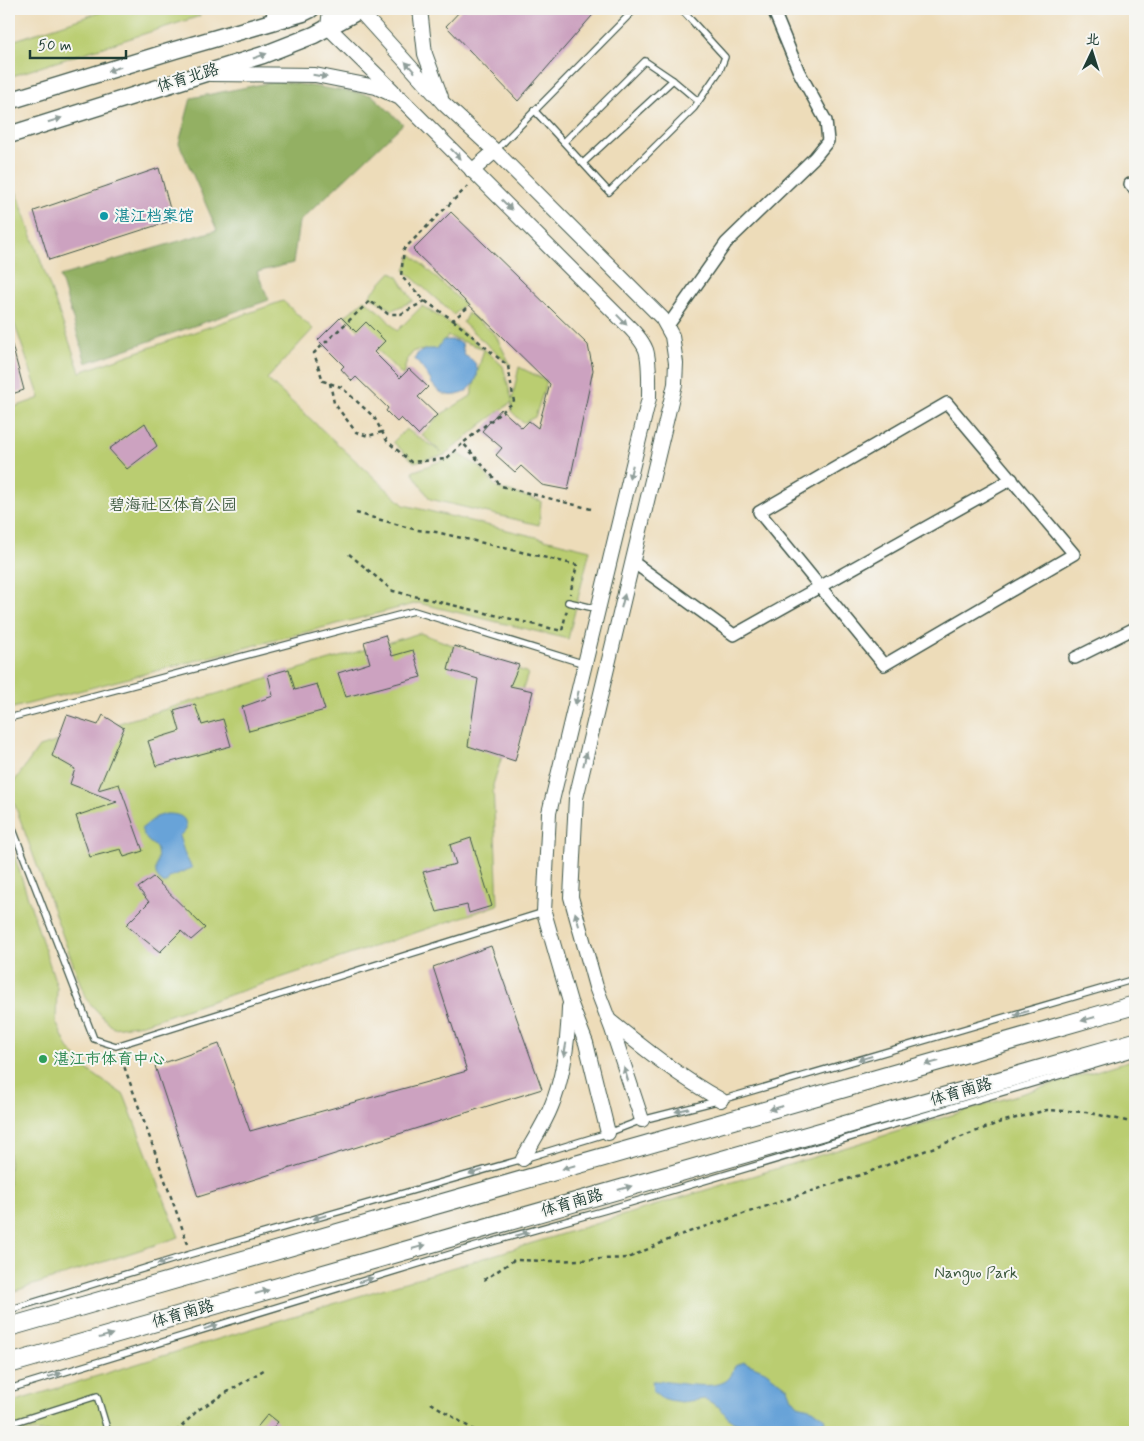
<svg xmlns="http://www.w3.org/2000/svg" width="1144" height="1441" viewBox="0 0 1144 1441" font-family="Mynerve,'LXGW WenKai TC',sans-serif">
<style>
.green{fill:#bacd71;stroke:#6c8552}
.forest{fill:#93b063;stroke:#59764c}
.water{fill:#68a3d8;stroke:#447086}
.building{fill:#cca2c0}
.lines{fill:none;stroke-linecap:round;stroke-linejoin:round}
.service-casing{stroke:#3e5548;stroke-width:8}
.minor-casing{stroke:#3e5548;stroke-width:14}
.tertiary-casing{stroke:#3e5548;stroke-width:16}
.secondary-casing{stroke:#3e5548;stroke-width:19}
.primary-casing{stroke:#3e5548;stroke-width:20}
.path{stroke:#3e5548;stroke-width:2.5;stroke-dasharray:4 4;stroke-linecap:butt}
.service{stroke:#fff;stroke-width:5.5}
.minor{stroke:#fff;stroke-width:11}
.tertiary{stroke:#fff;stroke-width:14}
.secondary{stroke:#fff;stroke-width:16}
.primary{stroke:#fff;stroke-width:18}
.oneway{fill:#8f9e9a}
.culture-dot{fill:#0f9aa8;stroke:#f6f6f2;stroke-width:2}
.leisure-dot{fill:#2e9e5b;stroke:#f6f6f2;stroke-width:2}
.labels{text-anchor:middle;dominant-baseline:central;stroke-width:4;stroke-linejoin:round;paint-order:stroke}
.street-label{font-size:16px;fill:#1f3d34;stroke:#f6f6f2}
.culture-label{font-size:16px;fill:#0d838f;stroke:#f6f6f2;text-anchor:start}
.park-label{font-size:16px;fill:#3e5a40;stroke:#f6f6f2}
.leisure-label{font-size:16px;fill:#27864d;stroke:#f6f6f2;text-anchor:start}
</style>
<rect width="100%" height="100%" fill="#f6f6f2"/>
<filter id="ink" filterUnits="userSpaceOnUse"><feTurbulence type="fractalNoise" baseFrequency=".02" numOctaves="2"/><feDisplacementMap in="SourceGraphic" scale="10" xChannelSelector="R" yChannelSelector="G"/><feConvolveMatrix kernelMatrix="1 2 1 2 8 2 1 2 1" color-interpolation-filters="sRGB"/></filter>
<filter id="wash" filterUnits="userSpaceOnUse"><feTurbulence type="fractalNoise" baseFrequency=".0096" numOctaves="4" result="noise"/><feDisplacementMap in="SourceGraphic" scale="20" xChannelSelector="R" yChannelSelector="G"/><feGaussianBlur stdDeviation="1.12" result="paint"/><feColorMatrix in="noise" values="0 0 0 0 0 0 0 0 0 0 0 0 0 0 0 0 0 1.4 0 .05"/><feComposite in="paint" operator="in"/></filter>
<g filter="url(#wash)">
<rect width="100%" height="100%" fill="#eddcb9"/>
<g class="green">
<path d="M 110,9 L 195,9 L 200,16 L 9,77 L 9,42 Z"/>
<path d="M 9,171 L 80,372 L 283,301 L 313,329 L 267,379 L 404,505 L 590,550 L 568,639 L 418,603 L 9,709 L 9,409 L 40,398 L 9,308 Z"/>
<path d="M 411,254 L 464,304 L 454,315 L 405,271 Z"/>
<path d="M 391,272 L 398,277 L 413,301 L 392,310 L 369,296 Z"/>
<path d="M 365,300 L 383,315 L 397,331 L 422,306 L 453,325 L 484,349 L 503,366 L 512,400 L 519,367 L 547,381 L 535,417 L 523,423 L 511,411 L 512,402 L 482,424 L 445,455 L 414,462 L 393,442 L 406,429 L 441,452 L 422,435 L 440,415 L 471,396 L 484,349 L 448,336 L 437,349 L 414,351 L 407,359 L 403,376 L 345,316 Z"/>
<path d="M 468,313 L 495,334 L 511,366 L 463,323 Z"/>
<path d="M 459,454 L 480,467 L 497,488 L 541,501 L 539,525 L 430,499 L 412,472 Z"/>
<path d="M 420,633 L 528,673 L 493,785 L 498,905 L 143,1024 L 113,1028 L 86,999 L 9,789 L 39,747 Z"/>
<path d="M 9,839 L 57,987 L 56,1022 L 68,1048 L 89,1071 L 124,1095 L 179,1237 L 9,1293 Z"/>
<path d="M 1135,1059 L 1135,1432 L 9,1432 L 9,1403 Z"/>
</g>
<path class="forest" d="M 278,81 L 372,95 L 403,124 L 299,222 L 293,263 L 257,272 L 269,300 L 86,363 L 60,276 L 217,230 L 179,143 L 191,98 Z"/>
<g class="water">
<path d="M 443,340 L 453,340 L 462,343 L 464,355 C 469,358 474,360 476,365 C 485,387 450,409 433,385 C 431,383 431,380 429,378 C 425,371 420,366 415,359 L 417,354 L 426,349 L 437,349 Z"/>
<path d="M 166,814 C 179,814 187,816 186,830 L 179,836 L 185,855 L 192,868 L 170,877 L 165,884 C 147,874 162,862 156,848 C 154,845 150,843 147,840 C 145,837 143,833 141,829 L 156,817 Z"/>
<path d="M 744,1362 L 765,1371 L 788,1388 L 792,1398 L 798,1405 L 813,1409 L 825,1418 L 824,1432 L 779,1432 L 754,1428 L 730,1420 L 719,1407 L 705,1399 L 681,1402 L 669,1400 L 662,1398 L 653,1391 L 652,1381 C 672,1380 718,1394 730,1377 C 732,1374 733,1370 735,1366 Z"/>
</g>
<g id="blocks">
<g class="building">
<path d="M 462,9 L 598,9 L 518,101 L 446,26 Z"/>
<path d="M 159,168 L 173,220 L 49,260 L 34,211 Z"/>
<path d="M 451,212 L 588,345 L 593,370 L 568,490 L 542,485 L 521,466 L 515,472 L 496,455 L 502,448 L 482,431 L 501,409 L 522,428 L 529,421 L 538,428 L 550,384 L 413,250 Z"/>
<path d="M 341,317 L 356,332 L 366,322 L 385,341 L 374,352 L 400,378 L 409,369 L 428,387 L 418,397 L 437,415 L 418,435 L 401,418 L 397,422 L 386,411 L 388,408 L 356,377 L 352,381 L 341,369 L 344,366 L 318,340 Z"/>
<path d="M 12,345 L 24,390 L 9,395 L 9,346 Z"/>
<path d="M 145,423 L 157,446 L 127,469 L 109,449 Z"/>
<path d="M 385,635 L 392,656 L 413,650 L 421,677 L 346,697 L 338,673 L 370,663 L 364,642 Z"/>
<path d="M 454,646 L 519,665 L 510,686 L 533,691 L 515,761 L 468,746 L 478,679 L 448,670 Z"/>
<path d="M 289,669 L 295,690 L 317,684 L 325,710 L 249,731 L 242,707 L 273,696 L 268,675 Z"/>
<path d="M 195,704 L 202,725 L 223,719 L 231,746 L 156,766 L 148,741 L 180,731 L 174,710 Z"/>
<path d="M 67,715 L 98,725 L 103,715 L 124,728 L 98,790 L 119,784 L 143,851 L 124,857 L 121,849 L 90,857 L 76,816 L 117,802 L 70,784 L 75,769 L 52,756 Z"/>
<path d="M 471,838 L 492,906 L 469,913 L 467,905 L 437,912 L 423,872 L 456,864 L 450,845 Z"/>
<path d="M 153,877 L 205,928 L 191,940 L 181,931 L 160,952 L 126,925 L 149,902 L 138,888 Z"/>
<path d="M 491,946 L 542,1089 L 198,1197 L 155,1066 L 219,1044 L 250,1131 L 467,1071 L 433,967 Z"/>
<path d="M 268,1414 L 278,1422 L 269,1432 L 253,1432 Z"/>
</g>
</g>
</g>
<g filter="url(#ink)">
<use href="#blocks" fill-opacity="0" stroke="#3e5548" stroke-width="1"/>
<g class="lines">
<g class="service-casing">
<g id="service">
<path d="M 534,110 L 609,192 L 694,108 L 720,70 L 725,57 L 681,9"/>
<path d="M 564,142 L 645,61 L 673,80"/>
<path d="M 495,151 L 635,9"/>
<path d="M 583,163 L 673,80 L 698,101"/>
<path d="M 568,602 L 598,609"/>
<path d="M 9,718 L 414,611 L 585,664"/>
<path d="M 9,819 L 94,1039 L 116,1046 L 544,912"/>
<path d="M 9,1310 L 191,1254 L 523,1159 L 608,1133 L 642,1120 L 721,1100 L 1135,979"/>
<path d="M 9,1389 L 477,1246 L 606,1210 L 1135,1053"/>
<path d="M 9,1424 L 97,1396 L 108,1432"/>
</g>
</g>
<g class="minor-casing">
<g id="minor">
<path d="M 272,22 L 273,9"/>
<path d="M 1130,184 L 1135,189"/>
<path d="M 667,327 L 726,243 L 815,157 L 828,141 L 826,121 L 799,72 L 773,9"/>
<path d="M 947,403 L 1074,554 L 884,665 L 759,512 Z"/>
<path d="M 633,562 L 734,635 L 1012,479"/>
<path d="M 1075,658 L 1135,628"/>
</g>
</g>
<g class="tertiary-casing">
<g id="tertiary">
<path d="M 330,9 L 328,27 L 393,91"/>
<path d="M 355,9 L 359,10 L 443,103 L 495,151 L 662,318 L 672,336 L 676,363 L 675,384 L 576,798 L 571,897 L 596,987 L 612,1029 L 642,1120"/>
<path d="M 420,9 L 425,54 L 441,97"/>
<path d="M 210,74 L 315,75 L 376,87 L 400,98 L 618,316 C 628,326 641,337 646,350 C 650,362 649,386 649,398 L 549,813 L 544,912 L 570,1002 L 586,1043 L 608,1133"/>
<path d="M 472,171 L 495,151"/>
<path d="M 610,1021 C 646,1050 681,1078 721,1100"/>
<path d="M 523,1159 C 532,1142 544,1125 551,1107 C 564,1077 568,1040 569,1007"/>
</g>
</g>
<g class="secondary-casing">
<g id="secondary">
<path d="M 9,101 L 175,50 L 303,13 L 311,9"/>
<path d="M 9,135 L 263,55 L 314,35 L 362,9"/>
</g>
</g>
<g class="primary-casing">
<g id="primary">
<path d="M 9,1327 L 1135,1005"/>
<path d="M 9,1364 L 1135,1042"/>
</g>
</g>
<g class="path">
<path d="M 425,301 L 401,314 L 388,314 L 370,301 L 314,353 L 323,381 L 341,387 L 374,417 L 387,441 L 411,462 L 446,459 L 463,443 L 501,486 L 591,509"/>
<path d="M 467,308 L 453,320 L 425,301 L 401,276 L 404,249 L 470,184"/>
<path d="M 453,320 L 508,366 L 514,402 L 463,443"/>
<path d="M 330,383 L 334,403 L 356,432 L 368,436 L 382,432"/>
<path d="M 356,513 L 417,530 L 436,532 L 577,565 L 570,594"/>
<path d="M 349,554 L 393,591 L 562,631 L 567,609"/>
<path d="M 119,1052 L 189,1247"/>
<path d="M 484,1280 L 514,1260 L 552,1261 L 628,1258 L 677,1236 L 866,1173 L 1001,1122 L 1047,1110 L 1086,1112 L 1135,1123"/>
<path d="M 431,1403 L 477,1432"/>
<path d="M 176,1432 L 198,1410 L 267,1368"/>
</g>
<use href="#service" class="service"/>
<use href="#minor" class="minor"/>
<use href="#tertiary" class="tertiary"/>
<use href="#secondary" class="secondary"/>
<use href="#primary" class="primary"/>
</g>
<defs><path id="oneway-solid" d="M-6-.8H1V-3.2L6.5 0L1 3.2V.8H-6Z" transform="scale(1.25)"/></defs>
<g class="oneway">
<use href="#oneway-solid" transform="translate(260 56) rotate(-19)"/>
<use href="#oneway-solid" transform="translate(410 67) rotate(-132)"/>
<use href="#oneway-solid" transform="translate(114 69) rotate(163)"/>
<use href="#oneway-solid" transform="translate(320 76) rotate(9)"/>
<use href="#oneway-solid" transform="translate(55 120) rotate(-17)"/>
<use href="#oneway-solid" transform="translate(456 154) rotate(45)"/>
<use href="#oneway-solid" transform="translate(507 205) rotate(45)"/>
<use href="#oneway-solid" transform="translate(622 320) rotate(46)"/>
<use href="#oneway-solid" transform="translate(631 472) rotate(104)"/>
<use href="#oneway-solid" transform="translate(623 601) rotate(-76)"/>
<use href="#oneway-solid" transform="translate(577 698) rotate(103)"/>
<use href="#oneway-solid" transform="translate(585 759) rotate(-76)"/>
<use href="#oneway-solid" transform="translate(577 919) rotate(-106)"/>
<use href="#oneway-solid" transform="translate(1021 1013) rotate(164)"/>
<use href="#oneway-solid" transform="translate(1088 1019) rotate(164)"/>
<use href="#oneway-solid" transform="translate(565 1050) rotate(100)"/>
<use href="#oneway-solid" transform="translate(865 1058) rotate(164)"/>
<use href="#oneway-solid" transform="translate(932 1063) rotate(164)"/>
<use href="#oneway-solid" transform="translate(626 1074) rotate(-107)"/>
<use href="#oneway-solid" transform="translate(776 1108) rotate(164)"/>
<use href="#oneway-solid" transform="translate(682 1110) rotate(166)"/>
<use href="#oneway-solid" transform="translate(569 1167) rotate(164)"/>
<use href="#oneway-solid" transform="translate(476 1172) rotate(164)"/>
<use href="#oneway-solid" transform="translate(625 1188) rotate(-16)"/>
<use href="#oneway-solid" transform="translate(320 1217) rotate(164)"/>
<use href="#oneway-solid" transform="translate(522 1234) rotate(-16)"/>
<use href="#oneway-solid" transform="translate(419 1247) rotate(-16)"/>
<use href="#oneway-solid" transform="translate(164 1262) rotate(163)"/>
<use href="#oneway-solid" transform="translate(366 1280) rotate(-17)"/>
<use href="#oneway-solid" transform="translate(262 1292) rotate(-16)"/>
<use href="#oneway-solid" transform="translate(211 1327) rotate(-17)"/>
<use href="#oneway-solid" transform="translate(106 1336) rotate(-16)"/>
<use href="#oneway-solid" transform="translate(55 1375) rotate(-17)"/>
</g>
</g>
<circle class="culture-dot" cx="104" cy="216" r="5"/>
<circle class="leisure-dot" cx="43" cy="1059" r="5"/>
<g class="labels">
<g class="street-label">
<text transform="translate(188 78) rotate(-17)">体育北路</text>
<text transform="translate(961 1092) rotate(-16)">体育南路</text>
<text transform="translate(572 1203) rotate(-16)">体育南路</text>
<text transform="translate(183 1314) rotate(-16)">体育南路</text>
</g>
<g class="culture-label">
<text x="114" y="216">湛江档案馆</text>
</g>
<g class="park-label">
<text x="173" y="505">碧海社区体育公园</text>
<text x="976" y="1273">Nanguo Park</text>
</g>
<g class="leisure-label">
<text x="53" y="1059">湛江市体育中心</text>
</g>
</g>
<rect width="1144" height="1441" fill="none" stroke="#f6f6f2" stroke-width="30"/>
<g transform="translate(1092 52) rotate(4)" stroke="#f6f6f2" stroke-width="4" paint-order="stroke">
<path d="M0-4L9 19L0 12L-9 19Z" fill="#1f3d34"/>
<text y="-8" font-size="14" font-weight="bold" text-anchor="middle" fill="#1f3d34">北</text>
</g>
<path d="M30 50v8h96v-8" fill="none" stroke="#1f3d34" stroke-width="2.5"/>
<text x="38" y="50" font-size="15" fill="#1f3d34" stroke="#f6f6f2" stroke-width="4" paint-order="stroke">50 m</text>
</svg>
